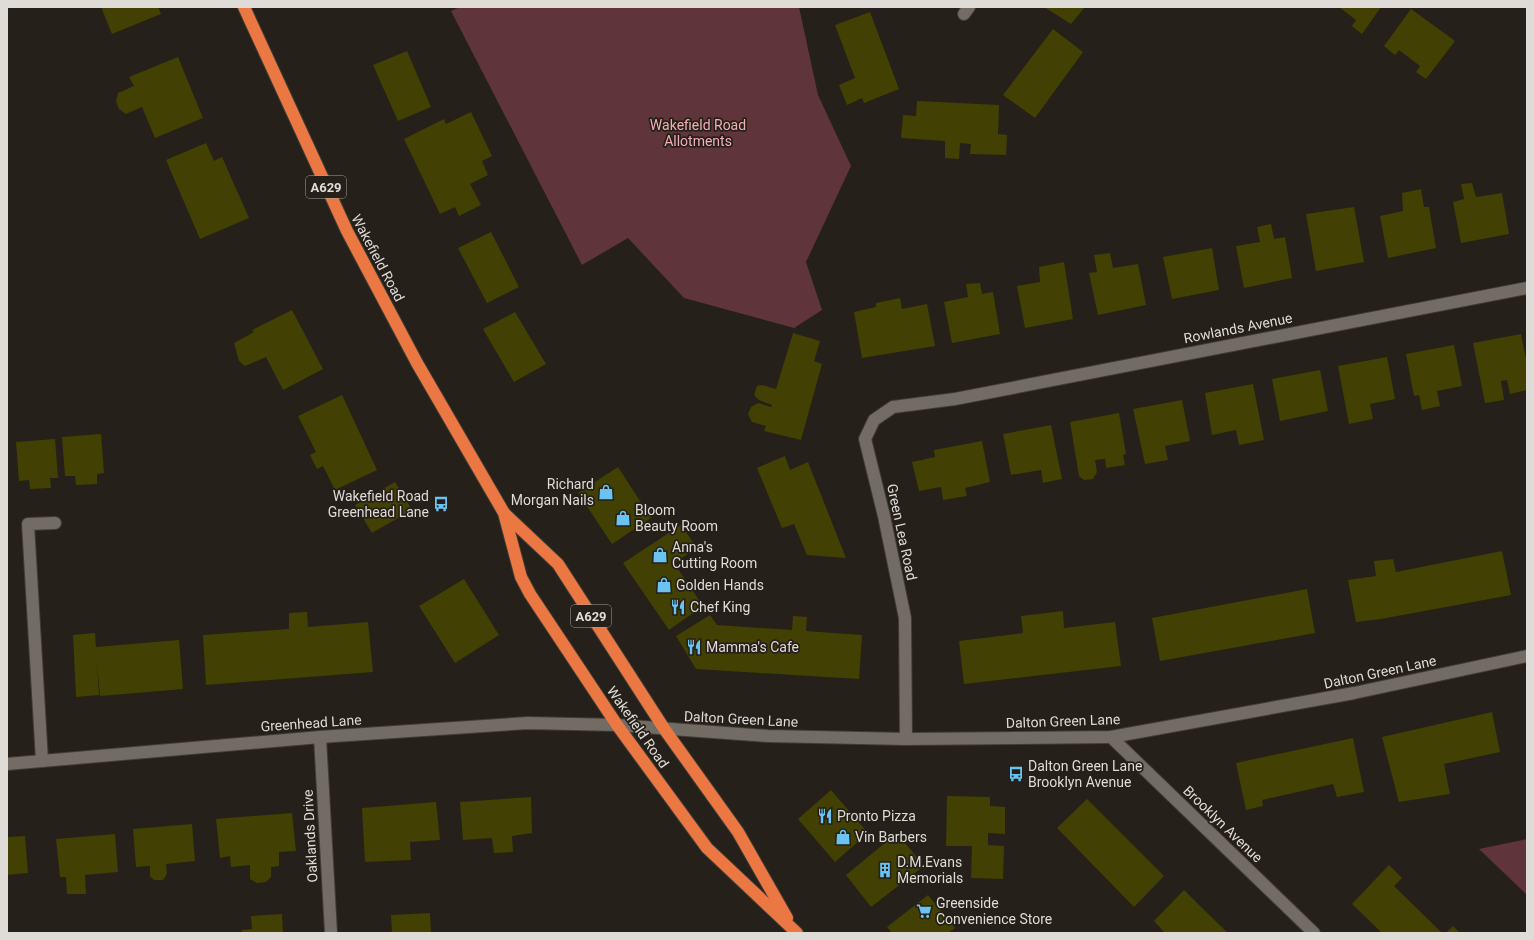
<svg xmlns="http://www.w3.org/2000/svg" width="1534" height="940" viewBox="0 0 1534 940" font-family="Roboto,sans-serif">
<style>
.green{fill:#5f343a}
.building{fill:#424002}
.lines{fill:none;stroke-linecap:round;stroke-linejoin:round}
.lane-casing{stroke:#403c37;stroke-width:14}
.street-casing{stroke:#403c37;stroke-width:14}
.highway-casing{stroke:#403c37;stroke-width:14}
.lane{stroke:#726c64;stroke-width:12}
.street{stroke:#726c64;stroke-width:12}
.highway{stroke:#eb7843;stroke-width:12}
.labels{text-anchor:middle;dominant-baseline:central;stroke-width:3.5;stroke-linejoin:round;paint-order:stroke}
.shield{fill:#252019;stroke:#a7a39e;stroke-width:1}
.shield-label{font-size:13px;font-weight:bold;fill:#dfdbd7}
.park-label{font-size:14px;fill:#f5adb5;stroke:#252019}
.street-label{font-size:14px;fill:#dfdbd7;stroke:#252019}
.poi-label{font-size:14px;fill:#dfdbd7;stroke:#252019;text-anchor:start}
</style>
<rect width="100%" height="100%" fill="#252019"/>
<g class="green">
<path d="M 460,7 L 799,7 L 818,95 L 851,166 L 806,262 L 822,310 L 794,328 L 684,298 L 628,238 L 582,265 L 451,11 Z"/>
<path d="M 1527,839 L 1527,895 L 1479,849 Z"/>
</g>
<g class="building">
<path d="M 101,7 L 158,7 L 161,14 L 112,34 Z"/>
<path d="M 1044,7 L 1085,7 L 1071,24 Z"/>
<path d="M 1339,7 L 1381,7 L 1362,34 L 1352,26 L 1356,20 Z"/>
<path d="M 1411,9 L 1455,41 L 1426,79 L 1416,72 L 1420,66 L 1399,50 L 1395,55 L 1384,46 Z"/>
<path d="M 870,12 L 899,89 L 864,103 L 862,98 L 847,105 L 839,85 L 855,78 L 835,25 Z"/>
<path d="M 1053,29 L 1083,52 L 1035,118 L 1003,95 Z"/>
<path d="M 407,51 L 431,107 L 398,121 L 373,65 Z"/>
<path d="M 178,57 L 203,118 L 155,138 L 142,107 L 126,114 L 119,109 L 116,101 L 118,93 L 134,86 L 129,77 Z"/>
<path d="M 917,101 L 999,105 L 998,134 L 1007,135 L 1006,155 L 970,154 L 971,144 L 960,143 L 959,159 L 945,158 L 945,141 L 901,138 L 903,115 L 916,116 Z"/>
<path d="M 471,112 L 492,156 L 482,161 L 488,175 L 470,184 L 481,205 L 459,216 L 455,207 L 440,214 L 404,139 L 444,119 L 446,124 Z"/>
<path d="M 206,143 L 214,161 L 222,157 L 249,218 L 200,239 L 166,160 Z"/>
<path d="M 1472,183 L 1476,197 L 1502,193 L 1509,234 L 1461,243 L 1453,202 L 1464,199 L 1461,184 Z"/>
<path d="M 1421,189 L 1424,207 L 1429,207 L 1436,248 L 1388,258 L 1380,216 L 1403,211 L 1402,193 Z"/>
<path d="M 1354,207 L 1364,262 L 1316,271 L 1306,214 Z"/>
<path d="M 1271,224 L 1274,239 L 1285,237 L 1292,278 L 1244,288 L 1236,246 L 1260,242 L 1257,227 Z"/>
<path d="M 491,232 L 519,287 L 487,303 L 458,248 Z"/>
<path d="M 1212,248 L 1219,290 L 1172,299 L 1163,257 Z"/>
<path d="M 1110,253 L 1113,268 L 1138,264 L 1146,305 L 1098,315 L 1089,273 L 1097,272 L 1094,255 Z"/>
<path d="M 1064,262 L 1073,319 L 1025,328 L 1017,286 L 1040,282 L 1039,267 Z"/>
<path d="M 980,283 L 982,294 L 993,292 L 1000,334 L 952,343 L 944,302 L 968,297 L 966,284 Z"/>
<path d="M 900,298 L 902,309 L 927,304 L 935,346 L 862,358 L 854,312 L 876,307 L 876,303 Z"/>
<path d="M 292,310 L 323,369 L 283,390 L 266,357 L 245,366 L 239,361 L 234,343 L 254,332 L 252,330 Z"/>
<path d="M 515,312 L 546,364 L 514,382 L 483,329 Z"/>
<path d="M 793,333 L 820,341 L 814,361 L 822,364 L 801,440 L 764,431 L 766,426 L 752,422 L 748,414 L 751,407 L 758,403 L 771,407 L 772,405 L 759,400 L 754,395 L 757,386 L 762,385 L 776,389 Z"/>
<path d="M 1521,334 L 1527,364 L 1527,390 L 1510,394 L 1507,380 L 1501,381 L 1504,400 L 1485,403 L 1473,343 Z"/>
<path d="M 1454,345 L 1462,386 L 1437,391 L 1440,406 L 1422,410 L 1419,395 L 1414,396 L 1406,354 Z"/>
<path d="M 1387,357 L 1395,399 L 1370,404 L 1373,419 L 1349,424 L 1338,366 Z"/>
<path d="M 1320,370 L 1328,411 L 1280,421 L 1272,379 Z"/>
<path d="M 1253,384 L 1264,440 L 1239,445 L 1236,430 L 1212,435 L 1205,393 Z"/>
<path d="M 342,395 L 377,470 L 335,490 L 323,466 L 317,469 L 310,455 L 316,452 L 298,416 Z"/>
<path d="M 1182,400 L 1190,441 L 1165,446 L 1168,460 L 1145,464 L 1133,409 Z"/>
<path d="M 1119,413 L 1126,454 L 1123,455 L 1125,465 L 1106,468 L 1105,459 L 1095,460 L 1097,472 L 1093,479 L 1084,480 L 1079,476 L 1070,422 Z"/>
<path d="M 1051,425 L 1062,479 L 1043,483 L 1041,470 L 1011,475 L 1003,434 Z"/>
<path d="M 101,434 L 104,473 L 97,474 L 97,484 L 76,485 L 75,476 L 65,476 L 62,437 Z"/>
<path d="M 55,439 L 58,478 L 50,478 L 51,488 L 30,489 L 29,480 L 19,481 L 16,442 Z"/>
<path d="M 982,441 L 990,482 L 965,488 L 967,496 L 943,500 L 941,487 L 919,491 L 912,462 L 935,457 L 934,450 Z"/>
<path d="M 785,456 L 790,470 L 808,462 L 846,558 L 807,555 L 794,524 L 782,528 L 757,468 Z"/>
<path d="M 618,467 L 651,518 L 612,544 L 578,493 Z"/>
<path d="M 395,482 L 412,510 L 372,533 L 355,505 Z"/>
<path d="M 681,525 L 697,548 L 674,563 L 703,606 L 669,630 L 623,563 Z"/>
<path d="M 1502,551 L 1511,595 L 1381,619 L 1356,622 L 1348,580 L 1376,576 L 1374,561 L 1393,559 L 1396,572 Z"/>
<path d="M 464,579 L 499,635 L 455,663 L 419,606 Z"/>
<path d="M 1307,589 L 1315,633 L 1160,661 L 1152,618 Z"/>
<path d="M 1063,611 L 1064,628 L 1115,622 L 1121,666 L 964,684 L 959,641 L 1023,633 L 1021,616 Z"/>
<path d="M 307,612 L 308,627 L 368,622 L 373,672 L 206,685 L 203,635 L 289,629 L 289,613 Z"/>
<path d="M 710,615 L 717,625 L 792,630 L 793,616 L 807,617 L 806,631 L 862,635 L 859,679 L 696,669 L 676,636 Z"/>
<path d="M 95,633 L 96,647 L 179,640 L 183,689 L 100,696 L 97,662 L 99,695 L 76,697 L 73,635 Z"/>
<path d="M 1492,712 L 1500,752 L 1444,764 L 1450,794 L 1399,802 L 1382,737 Z"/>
<path d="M 1353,738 L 1364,792 L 1337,797 L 1333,784 L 1262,800 L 1263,806 L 1246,810 L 1236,763 Z"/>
<path d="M 831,790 L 868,833 L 835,862 L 798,819 Z"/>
<path d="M 947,796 L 990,797 L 990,806 L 1005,807 L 1005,834 L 988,833 L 988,845 L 1004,846 L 1003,879 L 971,878 L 972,846 L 946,846 Z"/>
<path d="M 531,797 L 532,833 L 512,836 L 513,852 L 494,853 L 492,838 L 463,840 L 460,802 Z"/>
<path d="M 1087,799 L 1164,876 L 1134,907 L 1057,828 Z"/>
<path d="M 436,802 L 440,840 L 410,842 L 411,860 L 365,862 L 362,808 Z"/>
<path d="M 292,813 L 296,851 L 279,852 L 279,866 L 271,867 L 271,877 L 266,882 L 257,883 L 250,879 L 250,865 L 231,867 L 230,856 L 220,858 L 216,819 Z"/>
<path d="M 192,824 L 195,861 L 166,864 L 167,874 L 163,880 L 154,880 L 150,876 L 150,866 L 136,867 L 133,829 Z"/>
<path d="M 897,833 L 924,866 L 871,907 L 846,875 Z"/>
<path d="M 115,834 L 118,872 L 85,875 L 86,894 L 67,894 L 66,877 L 60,877 L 56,839 Z"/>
<path d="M 25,836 L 28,873 L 7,875 L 7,837 Z"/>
<path d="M 1389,865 L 1402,878 L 1394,886 L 1442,933 L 1382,933 L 1352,904 Z"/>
<path d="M 1184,890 L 1201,907 L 1228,933 L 1165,933 L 1154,921 Z"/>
<path d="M 928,895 L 955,928 L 948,933 L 892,933 L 887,927 Z"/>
<path d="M 430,913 L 431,933 L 392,933 L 391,915 Z"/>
<path d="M 282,914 L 283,933 L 242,933 L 242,930 L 252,929 L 251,916 Z"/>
<path d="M 1453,926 L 1460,933 L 1446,933 Z"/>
</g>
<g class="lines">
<g class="lane-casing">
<path id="lane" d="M 42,761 L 28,524 L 55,523"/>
</g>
<g class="street-casing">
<g id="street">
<path d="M 964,14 L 969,7"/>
<path d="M 320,737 L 331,933"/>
<path d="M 1111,737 L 1314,933"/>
<path d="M 906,739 L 905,618 L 884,516 L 865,439 L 874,420 L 893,407 L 955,399 L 1527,288"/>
<path d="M 7,764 L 320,737 L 528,723 L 617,725 L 768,736 L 906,739 L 1111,737 L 1354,693 L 1527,656"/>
</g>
</g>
<g class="highway-casing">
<g id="highway">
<path d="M 244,7 L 347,231 L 417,363 L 504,513 L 521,577 L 530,594 L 617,725 L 707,848 L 797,933"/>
<path d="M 505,514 L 558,564 L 665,730 L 738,832 L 787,918"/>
</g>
</g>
<use href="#lane" class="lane"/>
<use href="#street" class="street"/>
<use href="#highway" class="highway"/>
</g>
<defs>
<g id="shop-bare" transform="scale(1.2)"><path d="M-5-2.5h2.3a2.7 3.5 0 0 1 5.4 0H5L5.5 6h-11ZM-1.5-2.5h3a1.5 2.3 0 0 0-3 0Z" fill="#6bc3f2" stroke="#252019" stroke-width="2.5" paint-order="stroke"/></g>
<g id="bus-bare" transform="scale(1.2)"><path d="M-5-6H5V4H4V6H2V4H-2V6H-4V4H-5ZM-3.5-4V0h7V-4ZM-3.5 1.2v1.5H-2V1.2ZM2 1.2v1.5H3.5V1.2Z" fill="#6bc3f2" stroke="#252019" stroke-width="2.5" paint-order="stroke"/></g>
<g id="restaurant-bare" transform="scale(1.2)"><path d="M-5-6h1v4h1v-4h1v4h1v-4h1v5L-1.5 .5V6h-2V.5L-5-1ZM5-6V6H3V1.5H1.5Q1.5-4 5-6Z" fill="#6bc3f2" stroke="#252019" stroke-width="2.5" paint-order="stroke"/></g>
<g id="building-bare" transform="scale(1.2)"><path d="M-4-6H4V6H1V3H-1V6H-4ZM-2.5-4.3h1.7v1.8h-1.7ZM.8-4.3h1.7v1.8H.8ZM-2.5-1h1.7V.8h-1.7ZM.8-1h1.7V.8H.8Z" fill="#6bc3f2" stroke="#252019" stroke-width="2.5" paint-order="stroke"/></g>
<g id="supermarket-bare" transform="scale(1.2)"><path d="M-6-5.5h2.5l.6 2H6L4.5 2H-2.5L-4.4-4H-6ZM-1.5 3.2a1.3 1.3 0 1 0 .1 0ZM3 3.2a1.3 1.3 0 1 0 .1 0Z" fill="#6bc3f2" stroke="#252019" stroke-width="2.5" paint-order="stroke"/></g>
</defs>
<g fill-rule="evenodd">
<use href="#shop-bare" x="606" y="492"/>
<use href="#bus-bare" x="441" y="504"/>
<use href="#shop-bare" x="623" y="518"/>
<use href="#shop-bare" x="660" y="555"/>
<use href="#shop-bare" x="664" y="585"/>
<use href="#restaurant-bare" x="678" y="607"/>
<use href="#restaurant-bare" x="694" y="647"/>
<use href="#bus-bare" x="1016" y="774"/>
<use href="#restaurant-bare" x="825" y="816"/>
<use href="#shop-bare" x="843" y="837"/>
<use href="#building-bare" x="885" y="870"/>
<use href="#supermarket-bare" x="924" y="911"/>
</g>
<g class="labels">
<g class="shield">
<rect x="306" y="176" width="40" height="22" rx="3"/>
<rect x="571" y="605" width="40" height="22" rx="3"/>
</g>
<g class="shield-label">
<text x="326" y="187">A629</text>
<text x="591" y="616">A629</text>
</g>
<g class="park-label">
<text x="698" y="125">Wakefield Road<tspan x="698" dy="16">Allotments</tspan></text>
</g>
<g class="street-label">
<text transform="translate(378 258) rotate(62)">Wakefield Road</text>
<text transform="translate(1238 328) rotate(-11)">Rowlands Avenue</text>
<text transform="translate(902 532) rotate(78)">Green Lea Road</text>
<text transform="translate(1380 672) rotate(-12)">Dalton Green Lane</text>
<text transform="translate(741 719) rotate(3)">Dalton Green Lane</text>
<text transform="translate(1063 721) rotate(-2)">Dalton Green Lane</text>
<text transform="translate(311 723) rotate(-4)">Greenhead Lane</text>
<text transform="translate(638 727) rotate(55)">Wakefield Road</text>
<text transform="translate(1223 824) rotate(44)">Brooklyn Avenue</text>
<text transform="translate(310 836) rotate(-93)">Oaklands Drive</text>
</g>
<g class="poi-label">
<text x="594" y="484" text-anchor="end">Richard<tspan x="594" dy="16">Morgan Nails</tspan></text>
<text x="429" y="496" text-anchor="end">Wakefield Road<tspan x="429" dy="16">Greenhead Lane</tspan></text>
<text x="635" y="510">Bloom<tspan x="635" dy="16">Beauty Room</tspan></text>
<text x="672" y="547">Anna's<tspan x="672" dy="16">Cutting Room</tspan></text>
<text x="676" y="585">Golden Hands</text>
<text x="690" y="607">Chef King</text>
<text x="706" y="647">Mamma's Cafe</text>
<text x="1028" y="766">Dalton Green Lane<tspan x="1028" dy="16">Brooklyn Avenue</tspan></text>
<text x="837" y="816">Pronto Pizza</text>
<text x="855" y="837">Vin Barbers</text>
<text x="897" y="862">D.M.Evans<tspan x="897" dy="16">Memorials</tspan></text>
<text x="936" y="903">Greenside<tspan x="936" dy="16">Convenience Store</tspan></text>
</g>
</g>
<rect width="1534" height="940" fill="none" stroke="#dfdbd7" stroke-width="16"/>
</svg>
